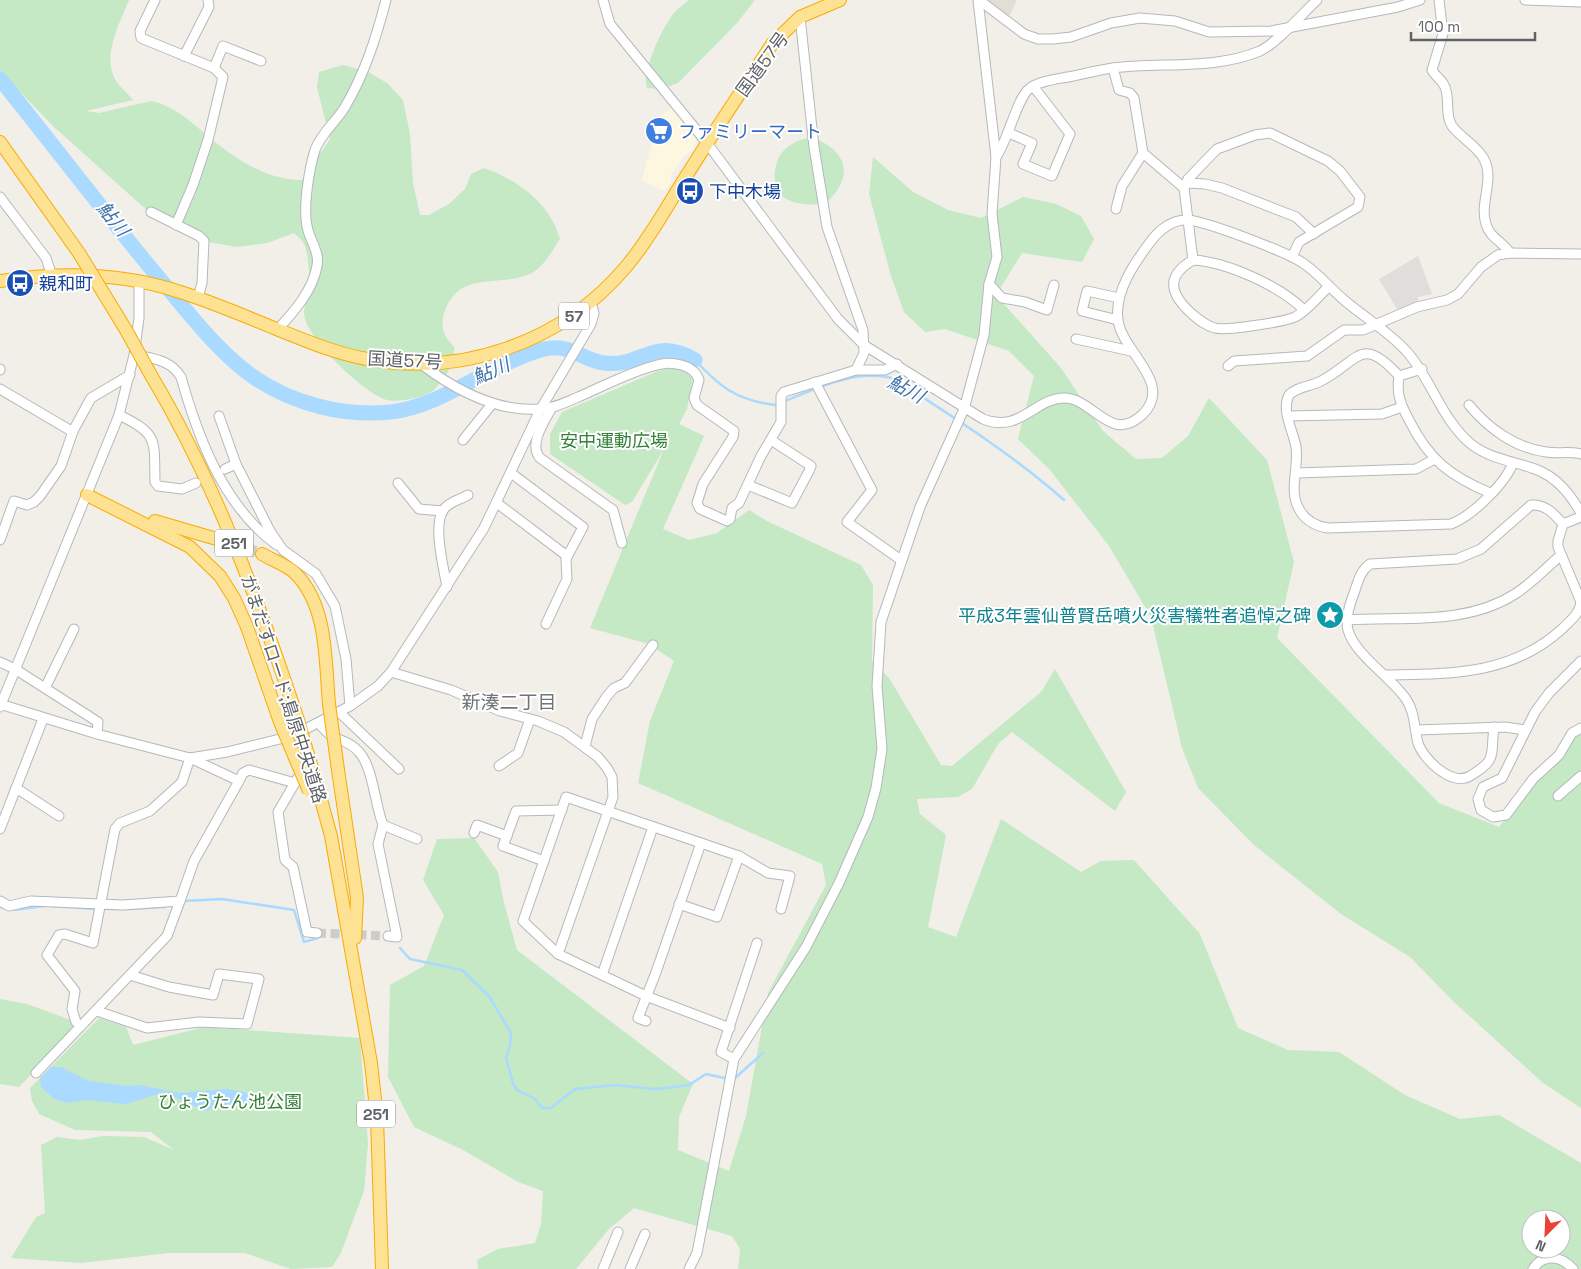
<svg xmlns="http://www.w3.org/2000/svg" width="1581" height="1269" viewBox="0 0 1581 1269" font-family="'Space Grotesk','Noto Sans JP',sans-serif">
<style>
.commercial{fill:#fef7e0}
.industrial{fill:#e0deda}
.education{fill:#e1ded6}
.green{fill:#c5e8c5;fill-rule:evenodd}
.water{fill:#aadaff}
.lines{fill:none;stroke-linecap:round;stroke-linejoin:round}
.stream{stroke:#aadaff;stroke-width:2.5}
.river{stroke:#aadaff;stroke-width:15}
.minor-tunnel{stroke:#ccccc8;stroke-width:9;stroke-dasharray:9 4.5;stroke-linecap:butt}
.highway-tunnel{stroke:#ccccc8;stroke-width:12;stroke-dasharray:12 6;stroke-linecap:butt}
.minor-casing{stroke:#b5b8bc;stroke-width:11}
.highway-casing{stroke:#f9ab00;stroke-width:14}
.minor{stroke:#fff;stroke-width:9}
.highway{stroke:#fde293;stroke-width:12}
.highway-bridge-casing{stroke:#f9ab00;stroke-width:14;stroke-linecap:butt}
.highway-bridge{stroke:#fde293;stroke-width:12}
.labels{text-anchor:middle;dominant-baseline:central;stroke-width:4;stroke-linejoin:round;paint-order:stroke}
.shield{fill:#fff;stroke:#8f9295;stroke-width:1}
.shield-label{font-size:16px;font-weight:bold;fill:#5f6368}
.street-label{font-size:18px;fill:#5f6368;stroke:#fff}
.shop-label{font-size:18px;fill:#366cbe;stroke:#fff;text-anchor:start}
.transit-label{font-size:18px;fill:#164399;stroke:#fff;text-anchor:start}
.park-label{font-size:18px;fill:#348238;stroke:#fff}
.culture-label{font-size:18px;fill:#0d838f;stroke:#fff;text-anchor:end}
.water-label{font-size:19px;font-style:italic;fill:#4174aa;stroke:#fff}
.neighbourhood-label{font-size:19px;fill:#70757a;stroke:#fff}
</style>
<rect width="100%" height="100%" fill="#f1efe8"/>
<path class="commercial" d="M 672,108 L 695,136 L 696,141 L 692,150 L 683,158 L 671,175 L 671,182 L 665,191 L 642,181 L 652,142 L 645,137 L 659,117 Z"/>
<path class="industrial" d="M 1418,256 L 1432,294 L 1418,297 L 1418,301 L 1397,309 L 1379,279 Z"/>
<path class="education" d="M 983,0 L 1017,0 L 1007,21 Z"/>
<g class="green">
<path d="M 0,0 L 129,0 C 120,22 102,56 115,79 C 119,87 128,93 133,100 L 86,111 L 99,113 L 151,101 C 175,106 191,122 209,137 C 235,159 267,180 302,180 L 330,139 L 317,87 L 319,72 L 343,65 L 368,72 L 387,83 L 403,100 L 410,134 L 413,183 L 420,215 L 429,215 L 449,204 L 465,189 L 471,174 L 484,168 C 518,180 550,203 560,239 C 552,251 543,268 530,274 C 498,288 459,269 444,313 C 440,327 444,337 454,347 C 455,366 446,376 434,390 C 427,397 397,403 387,400 C 363,393 312,342 305,319 C 302,311 307,301 309,293 C 310,284 309,252 304,244 C 302,240 297,236 294,233 L 267,243 L 237,247 L 196,240 L 150,213 L 53,126 L 0,71 Z"/>
<path d="M 689,0 L 755,0 L 737,23 L 678,83 L 662,89 L 647,88 C 641,72 663,26 674,13 C 678,8 684,4 689,0 Z"/>
<path d="M 811,137 C 847,150 856,176 825,204 C 800,206 771,203 775,171 C 778,149 791,142 811,137 Z"/>
<path d="M 873,157 L 913,192 L 948,210 L 981,218 L 1023,197 L 1056,204 L 1081,216 L 1094,239 L 1082,262 L 1022,253 L 996,295 L 1061,368 L 1103,431 L 1136,459 L 1162,458 L 1188,436 L 1209,398 L 1267,460 L 1294,562 L 1277,638 L 1439,803 L 1499,827 L 1581,726 L 1581,1108 L 1543,1083 L 1455,1003 L 1410,957 L 1341,914 L 1254,845 L 1198,788 L 1182,748 L 1151,617 L 1109,546 L 1050,470 L 1018,439 L 1034,376 L 1009,351 L 945,329 L 925,332 L 904,312 L 891,276 L 869,194 Z"/>
<path d="M 665,368 L 677,368 L 693,377 L 687,409 L 679,424 L 704,436 L 663,529 L 689,540 L 717,533 L 749,510 L 767,521 L 861,565 L 873,585 L 872,661 L 889,678 L 941,765 L 952,766 L 1041,692 L 1055,669 L 1126,792 L 1115,811 L 1012,732 L 998,744 L 972,789 L 958,797 L 917,799 L 920,814 L 946,835 L 928,927 L 956,937 L 1001,819 L 1081,872 L 1101,861 L 1134,860 L 1200,934 L 1238,1028 L 1288,1050 L 1339,1052 L 1405,1095 L 1460,1119 L 1499,1115 L 1581,1163 L 1581,1269 L 738,1269 L 740,1249 L 732,1236 L 634,1208 L 609,1229 L 576,1269 L 478,1269 L 477,1260 L 498,1249 L 535,1243 L 541,1224 L 543,1191 L 518,1182 L 463,1150 L 414,1127 L 388,1077 L 390,985 L 424,966 L 444,915 L 423,880 L 437,839 L 474,838 L 498,872 L 504,903 L 517,950 L 693,1084 L 679,1117 L 678,1150 L 729,1171 L 746,1116 L 768,993 L 826,885 L 822,864 L 638,783 L 650,721 L 674,661 L 649,644 L 590,628 L 664,449 L 632,502 L 625,505 L 550,454 L 550,434 L 562,412 ZM 1531,1219 L 1561,1219 L 1561,1249 L 1531,1249 Z"/>
<path d="M 0,999 L 27,1004 L 79,1023 L 19,1087 L 0,1084 Z"/>
<path d="M 99,1018 L 126,1027 L 133,1045 L 204,1027 L 360,1038 L 368,1144 L 364,1191 L 341,1253 L 332,1267 L 291,1269 L 245,1253 L 169,1253 L 81,1263 L 11,1258 L 36,1217 L 45,1213 L 41,1145 L 57,1137 L 80,1140 L 103,1136 L 144,1137 L 174,1150 L 151,1132 L 75,1130 L 39,1114 L 32,1101 L 30,1088 Z"/>
</g>
<path class="water" d="M 51,1067 L 61,1067 L 89,1081 L 126,1086 L 140,1085 L 179,1093 L 227,1089 L 258,1095 L 257,1100 C 240,1108 223,1104 205,1111 L 164,1092 L 126,1104 L 86,1100 L 68,1103 L 54,1099 L 41,1087 L 40,1078 Z"/>
<g class="lines">
<g class="stream">
<path d="M 695,360 C 720,387 736,400 775,405 C 812,391 854,367 895,379 C 953,417 1012,454 1064,500"/>
<path d="M 184,901 L 222,899 L 294,910 L 304,942 L 318,938"/>
<path d="M 53,906 L 94,909"/>
<path d="M 0,907 C 15,913 29,907 45,906"/>
<path d="M 105,909 L 116,909"/>
<path d="M 127,909 L 165,907"/>
<path d="M 400,948 L 410,959 L 462,970 L 489,996 L 511,1033 L 510,1046 L 506,1058 L 513,1083 L 517,1090 L 535,1099 L 542,1108 L 551,1108 L 575,1089 L 616,1085 L 653,1089 L 667,1088 L 689,1085 L 706,1074 L 729,1079"/>
<path d="M 734,1079 L 763,1053"/>
</g>
<path class="river" d="M 0,79 C 55,147 108,218 165,285 C 192,317 220,354 255,378 C 293,404 345,417 391,412 C 435,407 475,376 514,360 C 526,355 539,349 551,348 C 573,346 585,361 604,363 C 642,368 654,335 695,360"/>
<path class="minor-tunnel" d="M 317,933 L 388,936"/>
<path class="highway-tunnel" d="M 227,543 L 262,554"/>
<g class="minor-casing">
<g id="minor">
<path d="M 155,0 L 140,31 L 141,38 L 214,68 L 223,77 L 208,140 L 193,185 L 176,225"/>
<path d="M 603,0 L 610,24 L 707,143 L 838,319 L 864,345 L 983,419 C 1020,434 1036,397 1065,398 C 1094,399 1111,445 1143,414 C 1174,383 1122,352 1118,320 C 1114,292 1135,262 1151,241 C 1159,230 1172,220 1186,220 C 1204,220 1286,252 1303,263 C 1318,273 1330,288 1344,300 C 1365,318 1390,332 1408,353 C 1432,381 1442,420 1471,444 C 1490,459 1513,461 1535,469 C 1557,477 1570,494 1581,513"/>
<path d="M 979,0 L 1024,34 L 1038,39 L 1053,39 L 1071,37 L 1111,23 L 1140,18 L 1175,21 L 1209,32 L 1271,31 L 1398,7 L 1420,0"/>
<path d="M 1439,0 L 1443,34 L 1432,70 C 1435,76 1441,79 1444,85 C 1451,97 1444,114 1452,126 C 1461,138 1477,146 1484,159 C 1495,180 1479,203 1486,224 C 1490,238 1502,241 1510,253"/>
<path d="M 1525,0 L 1581,2"/>
<path d="M 800,17 L 814,147 L 827,227 L 863,330 L 864,353 L 856,370"/>
<path d="M 184,56 L 209,7 L 208,0"/>
<path d="M 214,68 L 223,46 L 261,61"/>
<path d="M 1113,68 L 1119,90 L 1130,93 L 1134,98 L 1143,153 L 1184,188"/>
<path d="M 1009,133 L 1032,143 L 1023,164 L 1052,176 L 1070,134 L 1033,86"/>
<path d="M 996,157 C 1008,141 1017,98 1029,89 C 1038,81 1057,79 1068,77 C 1083,74 1098,70 1113,68 C 1162,62 1215,70 1260,51 C 1277,43 1303,13 1317,0"/>
<path d="M 1186,183 L 1205,184 L 1222,188 L 1296,217 L 1314,234"/>
<path d="M 0,197 L 46,258 L 52,276"/>
<path d="M 1116,209 L 1122,186 L 1143,153"/>
<path d="M 151,212 L 199,236 L 204,241 L 202,283 L 198,298"/>
<path d="M 1292,257 L 1299,242 L 1358,207 L 1360,197 L 1340,171 L 1328,161 L 1270,133 L 1255,135 L 1217,149 L 1188,179 L 1184,188 L 1193,260 C 1164,277 1171,295 1192,314 C 1199,320 1206,326 1215,328 C 1225,331 1284,322 1295,317 C 1307,311 1319,296 1329,286"/>
<path d="M 1193,260 C 1227,262 1280,286 1304,310"/>
<path d="M 989,284 L 1002,298 L 1025,302 L 1047,310 L 1054,285"/>
<path d="M 1118,320 L 1082,311 L 1087,291 L 1119,298"/>
<path d="M 277,330 C 294,312 313,290 317,266 C 320,251 309,240 307,226 C 303,207 309,169 315,150 C 321,133 336,122 345,107 C 365,73 376,38 386,0"/>
<path d="M 1076,339 L 1131,351"/>
<path d="M 137,355 C 155,359 170,360 181,377 C 198,438 224,507 277,545"/>
<path d="M 421,364 C 454,389 497,412 539,409 C 552,409 564,403 576,398 C 602,387 629,372 657,365 C 671,361 694,364 699,380 L 694,398 L 697,405 L 734,431 L 733,437 L 703,484 L 697,503 L 700,509 L 727,521 L 730,519 L 732,508 L 739,503 L 761,456 L 781,422 L 781,396 L 784,392 L 856,370 L 885,370 L 897,364"/>
<path d="M 1228,366 L 1234,361 L 1307,356 L 1344,330 L 1363,330 L 1417,307 L 1447,300 L 1458,294 L 1481,267 L 1498,255 L 1510,253 L 1581,254"/>
<path d="M 0,369 L 0,370"/>
<path d="M 1422,369 L 1399,376 C 1396,394 1401,405 1409,420 C 1429,460 1450,476 1490,493"/>
<path d="M 1399,376 C 1361,334 1359,361 1321,381 C 1310,387 1298,386 1289,395 C 1281,411 1293,430 1296,447 C 1299,467 1289,489 1298,507 C 1304,520 1315,526 1328,528 L 1451,524 C 1472,516 1505,484 1513,463"/>
<path d="M 815,382 L 872,490 L 847,522 L 901,560"/>
<path d="M 0,389 L 73,432"/>
<path d="M 1469,405 C 1488,428 1515,448 1546,452 C 1558,454 1570,451 1581,454"/>
<path d="M 552,407 C 545,421 528,444 540,458 L 613,510 L 622,543"/>
<path d="M 119,415 C 159,434 154,440 155,482 L 158,486 L 182,489 L 196,483"/>
<path d="M 219,416 L 236,464 L 270,531 L 283,550 L 316,574 L 335,606 L 346,659 L 350,706"/>
<path d="M 1288,416 L 1382,414 L 1402,407"/>
<path d="M 463,440 L 492,404"/>
<path d="M 225,469 L 236,464"/>
<path d="M 511,473 L 583,527 L 566,559 L 567,579 L 546,624"/>
<path d="M 1297,473 L 1416,469 L 1435,459"/>
<path d="M 398,483 L 419,509 L 443,511"/>
<path d="M 748,485 L 792,503 L 809,471 L 811,466 L 771,440"/>
<path d="M 497,503 L 567,556"/>
<path d="M 1581,517 L 1563,524 L 1558,541 L 1558,547 L 1581,602"/>
<path d="M 0,540 L 14,501 L 27,505 L 34,502 L 40,496 L 61,466 L 73,431 L 91,398 L 130,375"/>
<path d="M 447,587 C 444,569 432,524 444,509 C 449,502 461,499 468,495"/>
<path d="M 1347,620 C 1403,616 1465,626 1515,594 C 1532,583 1546,568 1561,555"/>
<path d="M 1581,661 L 1549,693 L 1535,712 L 1502,778 L 1483,787 L 1478,799 L 1481,810 L 1493,817 L 1506,815 L 1533,779 L 1559,755 L 1572,733 L 1581,728"/>
<path d="M 0,662 L 15,669 L 98,722 L 97,734"/>
<path d="M 391,672 L 451,690 L 500,711 L 538,721 L 564,732 L 598,757 L 607,768 L 612,777 L 613,797 L 558,954"/>
<path d="M 1386,675 C 1450,674 1513,675 1563,628 C 1571,620 1579,614 1581,603"/>
<path d="M 45,688 L 74,629"/>
<path d="M 0,704 L 97,734 L 190,758 L 227,752 L 292,736 L 350,706 L 378,686 L 391,672 L 484,528 L 540,410 L 591,324 L 594,313 L 591,303"/>
<path d="M 0,707 L 119,415 L 134,355 L 139,318 L 139,282"/>
<path d="M 339,712 L 399,769"/>
<path d="M 319,723 C 335,745 345,736 359,752 C 373,767 375,805 383,825 L 378,844 L 397,937 L 388,936"/>
<path d="M 1494,727 C 1490,757 1498,759 1470,776 C 1452,787 1423,759 1418,743 C 1414,728 1415,712 1406,699 C 1391,677 1355,655 1348,630 C 1345,618 1350,604 1354,593 C 1358,582 1360,571 1370,564 L 1457,559 L 1481,549 L 1531,505 C 1546,504 1554,514 1563,524"/>
<path d="M 1416,730 L 1505,727 L 1525,730"/>
<path d="M 585,746 L 592,719 L 607,696 L 614,688 L 625,683 L 653,645"/>
<path d="M 499,766 L 518,753 L 530,719"/>
<path d="M 303,769 L 278,812 L 285,860 L 293,867 L 307,932 L 317,933"/>
<path d="M 239,781 L 243,773 L 249,770 L 295,783"/>
<path d="M 16,788 L 59,816"/>
<path d="M 1558,796 L 1581,776"/>
<path d="M 383,825 L 417,839"/>
<path d="M 0,829 L 43,719"/>
<path d="M 474,833 L 477,825 L 507,836"/>
<path d="M 739,856 L 768,873 L 790,876 L 781,909"/>
<path d="M 544,861 L 503,846 L 516,811 L 562,810"/>
<path d="M 0,901 L 9,906 L 31,901 L 123,905 L 180,901 L 194,861 L 239,781 L 190,758"/>
<path d="M 679,904 L 717,917 L 739,856 L 701,843"/>
<path d="M 602,975 L 653,827"/>
<path d="M 97,1011 L 147,1028 L 199,1022 L 247,1024 L 259,979 L 219,974 L 213,995 L 169,987 L 130,975"/>
<path d="M 646,1021 L 638,1018 L 655,975 L 701,843 L 566,797 L 523,921 L 558,954 L 646,996 L 730,1028"/>
<path d="M 76,1022 L 72,1009 L 75,991 L 47,955 L 59,935 L 65,934 L 93,943 L 115,829 L 120,823 L 150,811 L 182,782 L 190,758"/>
<path d="M 734,1059 L 721,1052 L 757,943"/>
<path d="M 36,1073 L 167,936 L 180,901"/>
<path d="M 603,1269 L 618,1232"/>
<path d="M 630,1269 L 645,1234"/>
<path d="M 689,1269 L 697,1253 L 734,1059 L 806,947 L 839,883 L 868,817 L 876,788 L 882,749 L 877,686 L 881,622 L 920,507 L 964,409 L 984,335 L 989,284 L 997,257 L 992,214 L 996,157 L 978,0"/>
<path d="M 1533,1269 C 1543,1254 1561,1255 1573,1269"/>
</g>
</g>
<g class="highway-casing">
<g id="highway">
<path d="M 0,142 L 79,253"/>
<path d="M 0,281 C 58,272 121,273 177,291 C 210,301 242,315 274,328 C 304,340 334,353 367,359 C 462,377 562,342 625,268 C 648,241 666,208 685,178 C 713,133 743,89 772,44 L 800,17 L 840,0"/>
<path d="M 152,377 C 216,484 258,600 297,717"/>
<path d="M 87,495 L 190,547 L 220,576 L 234,598 L 247,627 L 280,722"/>
<path d="M 155,521 L 220,540"/>
<path d="M 262,554 C 272,560 287,565 295,573 C 328,606 325,660 329,704"/>
<path d="M 338,770 L 357,898 L 355,938"/>
<path d="M 317,785 L 331,836 L 371,1063 L 377,1118 L 382,1269"/>
</g>
</g>
<use href="#minor" class="minor"/>
<use href="#highway" class="highway"/>
<g class="highway-bridge-casing">
<g id="highway-bridge">
<path d="M 79,253 L 126,330 L 152,377"/>
<path d="M 329,704 L 338,770"/>
<path d="M 297,717 L 317,785"/>
<path d="M 280,722 L 309,791"/>
</g>
</g>
<use href="#highway-bridge" class="highway-bridge"/>
</g>
<defs>
<g id="supermarket-disc" transform="scale(1.4375)"><circle r="9.5" fill="#3f7fe0" stroke="#fff"/><path d="M-6-5.5h2.5l.6 2H6L4.5 2H-2.5L-4.4-4H-6ZM-1.5 3.2a1.3 1.3 0 1 0 .1 0ZM3 3.2a1.3 1.3 0 1 0 .1 0Z" fill="#fff"/></g>
<g id="bus-disc" transform="scale(1.4375)"><circle r="9.5" fill="#1a4fb4" stroke="#fff"/><path d="M-5-6H5V4H4V6H2V4H-2V6H-4V4H-5ZM-3.5-4V0h7V-4ZM-3.5 1.2v1.5H-2V1.2ZM2 1.2v1.5H3.5V1.2Z" fill="#fff"/></g>
<g id="sight-disc" transform="scale(1.4375)"><circle r="9.5" fill="#0f9aa8" stroke="#fff"/><path d="M0-6L1.8-2.2L6-1.7L2.9 1.2L3.7 5.4L0 3.3L-3.7 5.4L-2.9 1.2L-6-1.7L-1.8-2.2Z" fill="#fff"/></g>
</defs>
<g fill-rule="evenodd">
<use href="#supermarket-disc" x="659" y="131"/>
<use href="#bus-disc" x="690" y="191"/>
<use href="#bus-disc" x="20" y="283"/>
<use href="#sight-disc" x="1330" y="615"/>
</g>
<g class="labels">
<g class="shield">
<rect x="559" y="302.5" width="30" height="27" rx="4"/>
<rect x="215" y="529.5" width="38" height="27" rx="4"/>
<rect x="357" y="1100.5" width="38" height="27" rx="4"/>
</g>
<g class="shield-label">
<text x="574" y="316">57</text>
<text x="234" y="543">251</text>
<text x="376" y="1114">251</text>
</g>
<g class="street-label">
<text transform="translate(762 64) rotate(-54)">国道57号</text>
<text transform="translate(405 360) rotate(3)">国道57号</text>
<text transform="translate(284 689) rotate(72)">がまだすロード;島原中央道路</text>
</g>
<g class="shop-label">
<text x="678" y="131">ファミリーマート</text>
</g>
<g class="transit-label">
<text x="709" y="191">下中木場</text>
<text x="39" y="283">親和町</text>
</g>
<g class="park-label">
<text x="614" y="440">安中運動広場</text>
<text x="230" y="1101">ひょうたん池公園</text>
</g>
<g class="culture-label">
<text x="1311" y="615">平成3年雲仙普賢岳噴火災害犠牲者追悼之碑</text>
</g>
<g class="water-label">
<text transform="translate(113 219) rotate(51)">鮎川</text>
<text transform="translate(491 371) rotate(-23)">鮎川</text>
<text transform="translate(906 389) rotate(28)">鮎川</text>
</g>
<g class="neighbourhood-label">
<text x="509" y="702">新湊二丁目</text>
</g>
</g>
<g transform="translate(1546 1234) rotate(204)"><circle r="24" fill="#ffffff" stroke="#bfc1c3"/>
<path d="M0-4L9 19L0 12L-9 19Z" fill="#ea4335"/>
<text y="-8" font-size="14" font-weight="bold" text-anchor="middle" fill="#5f6368">N</text>
</g>
<path d="M1411 32v8h124v-8" fill="none" stroke="#5f6368" stroke-width="2.5"/>
<text x="1418" y="32" font-size="15" fill="#5f6368" stroke="#ffffff" stroke-width="4" paint-order="stroke">100 m</text>
</svg>
